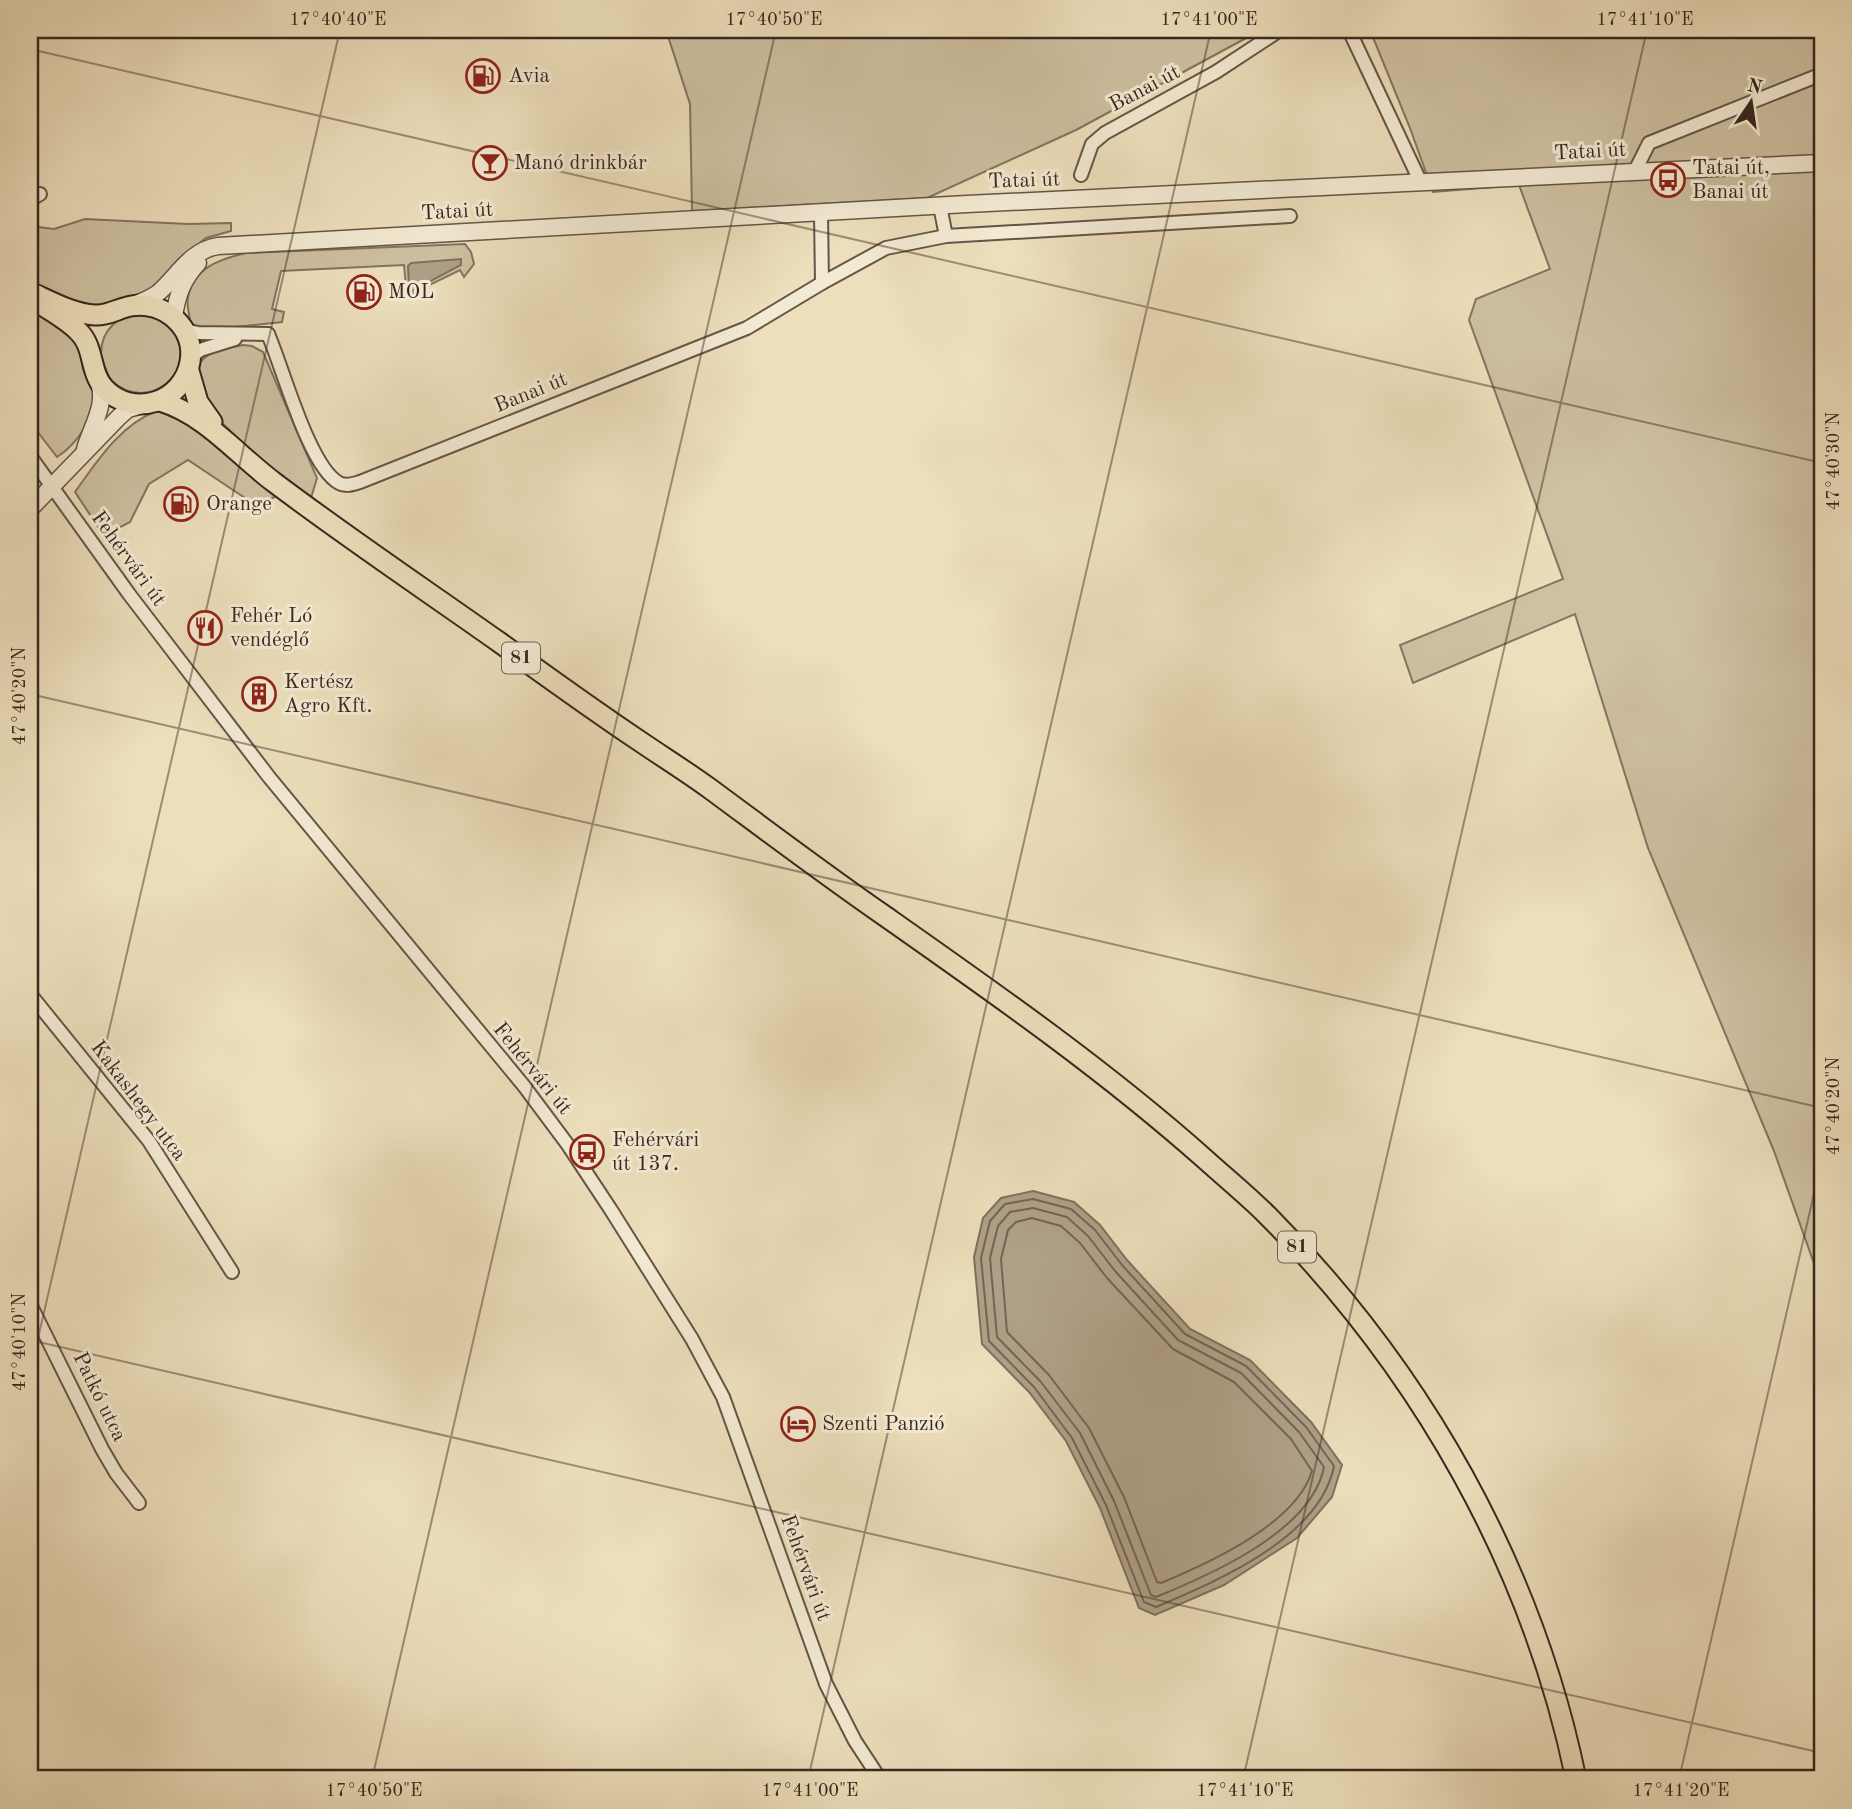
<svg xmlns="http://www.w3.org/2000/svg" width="1852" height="1809" viewBox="0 0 1852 1809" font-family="'Old Standard TT',serif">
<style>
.green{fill:#cec0a1;stroke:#837460;stroke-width:2}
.water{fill:#afa087;stroke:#7f705e;stroke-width:2}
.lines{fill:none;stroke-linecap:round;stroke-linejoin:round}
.shore{stroke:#746454;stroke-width:2}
.minor-casing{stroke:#655547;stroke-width:16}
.tertiary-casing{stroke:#655547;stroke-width:19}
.primary-casing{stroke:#382720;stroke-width:23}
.minor{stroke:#f3ead3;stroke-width:12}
.tertiary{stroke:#f3ead3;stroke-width:16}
.primary{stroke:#eddfbc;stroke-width:19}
.ticks{fill:none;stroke:#382720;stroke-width:2;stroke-opacity:0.45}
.labels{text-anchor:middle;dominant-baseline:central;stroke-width:6;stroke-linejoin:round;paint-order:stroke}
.shield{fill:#f3ead3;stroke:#706256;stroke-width:2}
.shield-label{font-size:19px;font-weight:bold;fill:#382720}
.poi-label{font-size:21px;fill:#382720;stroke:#f3ead3;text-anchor:start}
.street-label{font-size:21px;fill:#382720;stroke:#f3ead3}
.neatline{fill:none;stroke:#382720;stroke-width:2.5}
.ticks-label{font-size:18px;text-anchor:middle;fill:#382720}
</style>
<rect width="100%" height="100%" fill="#eddfbc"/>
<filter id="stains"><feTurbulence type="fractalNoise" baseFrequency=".00286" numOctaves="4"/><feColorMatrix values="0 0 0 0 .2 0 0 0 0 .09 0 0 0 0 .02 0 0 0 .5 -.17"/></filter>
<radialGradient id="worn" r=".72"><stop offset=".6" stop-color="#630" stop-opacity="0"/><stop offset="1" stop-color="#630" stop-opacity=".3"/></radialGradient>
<g class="green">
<path d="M 666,30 L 1261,30 L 1076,130 L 927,198 L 692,211 L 690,104 Z"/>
<path d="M 1370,30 L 1822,30 L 1822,1286 L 1774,1151 L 1648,848 L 1575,614 L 1413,683 L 1400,645 L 1563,579 L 1469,320 L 1476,299 L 1550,269 L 1519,185 L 1433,192 L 1410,128 Z"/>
<path d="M 85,219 L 188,224 L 231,223 L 231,231 L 206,238 L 181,258 L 160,284 L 141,293 L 95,308 L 74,303 L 30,284 L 30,226 L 54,229 Z"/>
<path d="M 465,244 L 471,252 L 474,264 L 464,277 L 460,270 L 407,296 L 404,265 L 281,271 L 272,309 L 284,312 L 282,322 L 216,329 L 191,325 C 190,317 186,306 188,297 C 193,268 220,259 246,253 Z"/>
<path d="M 30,308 L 78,342 C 81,352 81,360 83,369 C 85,377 91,382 94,388 C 102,411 75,446 57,457 L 30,422 Z"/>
<circle cx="141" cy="353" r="40"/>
<path d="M 243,345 L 252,346 L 263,352 L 317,478 L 311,498 L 269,469 L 209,410 L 195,369 C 208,349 221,350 243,345 Z"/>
<path d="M 157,411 L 174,412 L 284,492 L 257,506 L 188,460 L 149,484 L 130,522 L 104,536 L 75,492 C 97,461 121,424 157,411 Z"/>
</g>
<g class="water">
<path d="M 461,259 L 461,265 L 412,291 L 409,288 L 408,266 L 411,263 Z"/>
<path d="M 1033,1191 L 1074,1202 L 1100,1225 L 1127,1260 L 1190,1329 L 1250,1360 L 1311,1422 L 1342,1465 L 1332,1497 L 1297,1538 L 1224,1585 L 1155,1615 L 1139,1608 L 1100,1508 L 1066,1441 L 1029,1392 L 982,1344 L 974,1257 L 983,1218 L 1001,1198 Z"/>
</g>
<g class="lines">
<g class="shore">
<path d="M 1033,1199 L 1071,1209 L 1095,1230 L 1122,1265 L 1185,1334 L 1246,1366 L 1306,1427 L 1334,1466 C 1320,1538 1217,1581 1156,1607 L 1144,1602 L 1106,1505 L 1072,1438 L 1034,1387 L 989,1341 L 981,1258 L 990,1221 L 1005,1204 Z"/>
<path d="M 1033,1208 L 1067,1217 L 1088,1236 L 1115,1271 L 1178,1340 L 1241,1373 L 1299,1432 L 1324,1467 C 1312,1531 1210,1575 1156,1597 L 1151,1595 L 1114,1501 L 1080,1433 L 1041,1382 L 997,1337 L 990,1258 L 998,1226 L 1010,1212 Z"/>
<path d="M 1032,1218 L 1061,1226 L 1080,1243 L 1107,1278 L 1173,1349 L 1234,1382 L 1291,1439 L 1312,1471 C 1296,1524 1209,1563 1161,1583 L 1157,1582 L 1124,1497 L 1089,1428 L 1049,1375 L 1007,1332 L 1001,1259 L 1008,1230 L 1016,1222 Z"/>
</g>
<g class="minor-casing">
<g id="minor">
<path d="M 1349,30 L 1421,183"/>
<path d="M 1635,171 L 1649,143 L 1822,74"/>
<path d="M 1081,175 L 1092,144 L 1105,133 L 1216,72 L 1280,30"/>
<path d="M 30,200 L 40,194"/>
<path d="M 940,206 L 946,236"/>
<path d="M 822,283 L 886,248 L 946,236 L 1290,216"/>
<path d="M 185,330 L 198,333 L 268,334"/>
<path d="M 268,334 C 283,368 309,467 339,483 C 346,487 353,484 360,482 L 747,328 L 822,283 L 821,214"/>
<path d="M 191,358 L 200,350 L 235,339"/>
<path d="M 30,456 L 129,594 L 269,777 L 524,1086 L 568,1145 L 611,1210 L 692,1339 L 723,1397 L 826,1684 L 855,1741 L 880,1779"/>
<path d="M 30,994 L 149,1141 L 232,1272"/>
<path d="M 30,1304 L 102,1449 L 116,1473 L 139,1503"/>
</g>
</g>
<g class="tertiary-casing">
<g id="tertiary">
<path d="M 133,305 C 142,302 150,299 158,293 C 178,276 189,251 218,246 L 967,204 L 1822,163"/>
<path d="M 174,317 C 177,295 183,279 198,263"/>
<path d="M 85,449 C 92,425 109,402 97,378"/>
<path d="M 30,509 L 119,417 L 128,409 L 142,405"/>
</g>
</g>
<g class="primary-casing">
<g id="primary">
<path d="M 30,292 C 50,301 73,314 95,315 C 108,316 119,308 131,306 C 164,300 196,328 190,362 C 183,402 133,419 104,388 C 89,371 95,347 78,331 C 65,318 46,308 30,298"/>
<path d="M 189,371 L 198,402 L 212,422"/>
<path d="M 160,401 C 206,415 236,454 275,483 C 348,538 424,589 499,642 C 546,676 593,710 641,742 C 663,757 687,772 709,788 C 766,830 823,873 882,914 C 993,992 1105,1070 1206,1160 C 1226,1178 1248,1196 1267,1215 C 1421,1370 1532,1565 1576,1779"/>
</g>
</g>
<use href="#minor" class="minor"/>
<use href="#tertiary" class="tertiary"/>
<use href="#primary" class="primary"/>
</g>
<path class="ticks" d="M 30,49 L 1822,463M 30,694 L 1822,1108M 30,1340 L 1822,1753M 30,1373 L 340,30M 372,1779 L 776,30M 808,1779 L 1211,30M 1243,1779 L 1647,30M 1679,1779 L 1822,1159"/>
<defs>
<g id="fuel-ring" transform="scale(1.75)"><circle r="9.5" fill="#f3ead3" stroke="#8f2418" stroke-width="1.5"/><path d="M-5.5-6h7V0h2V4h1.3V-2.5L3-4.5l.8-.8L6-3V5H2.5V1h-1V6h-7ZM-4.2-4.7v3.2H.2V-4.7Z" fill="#8f2418"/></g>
<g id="bar-ring" transform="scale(1.75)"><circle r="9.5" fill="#f3ead3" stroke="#8f2418" stroke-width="1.5"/><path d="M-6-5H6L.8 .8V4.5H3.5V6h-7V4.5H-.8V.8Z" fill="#8f2418"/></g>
<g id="bus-ring" transform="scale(1.75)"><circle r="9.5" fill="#f3ead3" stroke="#8f2418" stroke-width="1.5"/><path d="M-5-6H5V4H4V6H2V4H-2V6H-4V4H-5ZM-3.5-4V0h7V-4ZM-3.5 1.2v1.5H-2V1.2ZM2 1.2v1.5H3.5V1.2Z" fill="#8f2418"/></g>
<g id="restaurant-ring" transform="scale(1.75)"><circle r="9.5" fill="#f3ead3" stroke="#8f2418" stroke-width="1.5"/><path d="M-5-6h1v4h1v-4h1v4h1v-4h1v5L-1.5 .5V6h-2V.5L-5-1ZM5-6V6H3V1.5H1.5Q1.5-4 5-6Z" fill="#8f2418"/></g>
<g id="building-ring" transform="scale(1.75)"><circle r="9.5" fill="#f3ead3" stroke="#8f2418" stroke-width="1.5"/><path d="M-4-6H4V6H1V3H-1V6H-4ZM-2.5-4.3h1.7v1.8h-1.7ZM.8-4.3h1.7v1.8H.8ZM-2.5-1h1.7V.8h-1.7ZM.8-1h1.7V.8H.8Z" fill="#8f2418"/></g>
<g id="hotel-ring" transform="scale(1.75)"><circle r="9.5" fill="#f3ead3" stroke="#8f2418" stroke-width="1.5"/><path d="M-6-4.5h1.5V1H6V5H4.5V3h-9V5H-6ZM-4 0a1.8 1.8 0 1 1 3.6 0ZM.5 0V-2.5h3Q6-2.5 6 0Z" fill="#8f2418"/></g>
</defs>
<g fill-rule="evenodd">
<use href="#fuel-ring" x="483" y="76"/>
<use href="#bar-ring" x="490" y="163"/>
<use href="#bus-ring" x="1668" y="180"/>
<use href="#fuel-ring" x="364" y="292"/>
<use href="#fuel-ring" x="181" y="504"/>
<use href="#restaurant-ring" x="205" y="628"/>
<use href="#building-ring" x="259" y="694"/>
<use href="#bus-ring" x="587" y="1152"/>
<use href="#hotel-ring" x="798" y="1424"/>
</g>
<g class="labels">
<g class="shield">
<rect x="502" y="642.5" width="38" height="31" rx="5"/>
<rect x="1278" y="1231.5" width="38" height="31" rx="5"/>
</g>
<g class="shield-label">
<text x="521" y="658">81</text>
<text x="1297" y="1247">81</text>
</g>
<g class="poi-label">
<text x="508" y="76">Avia</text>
<text x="514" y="163">Manó drinkbár</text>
<text x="1692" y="168">Tatai út,<tspan x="1692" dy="24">Banai út</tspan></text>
<text x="388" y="292">MOL</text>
<text x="206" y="504">Orange</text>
<text x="230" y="616">Fehér Ló<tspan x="230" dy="24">vendéglő</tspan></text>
<text x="284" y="682">Kertész<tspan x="284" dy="24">Agro Kft.</tspan></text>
<text x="612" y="1140">Fehérvári<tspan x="612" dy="24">út 137.</tspan></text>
<text x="822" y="1424">Szenti Panzió</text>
</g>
<g class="street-label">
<text transform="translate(1145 89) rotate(-28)">Banai út</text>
<text transform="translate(1590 152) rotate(-3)">Tatai út</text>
<text transform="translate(1024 181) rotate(-2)">Tatai út</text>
<text transform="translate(457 212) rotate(-3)">Tatai út</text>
<text transform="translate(531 393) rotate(-22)">Banai út</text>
<text transform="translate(128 559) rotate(54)">Fehérvári út</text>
<text transform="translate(532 1069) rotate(51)">Fehérvári út</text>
<text transform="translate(138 1101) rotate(53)">Kakashegy utca</text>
<text transform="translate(99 1397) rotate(64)">Patkó utca</text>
<text transform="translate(805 1568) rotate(70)">Fehérvári út</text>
</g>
</g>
<rect width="1852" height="1809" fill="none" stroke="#eddfbc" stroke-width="77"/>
<g transform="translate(1751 102) rotate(13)" stroke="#f3ead3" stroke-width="5" paint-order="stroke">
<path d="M0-5L12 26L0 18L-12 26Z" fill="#382720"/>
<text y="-10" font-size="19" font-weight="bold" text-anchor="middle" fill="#382720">N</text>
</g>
<rect x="38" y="38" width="1776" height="1732" class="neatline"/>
<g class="ticks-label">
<text x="338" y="25">17°40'40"E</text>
<text x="774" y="25">17°40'50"E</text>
<text x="1209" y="25">17°41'00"E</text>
<text x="1645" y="25">17°41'10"E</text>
<text transform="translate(1833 461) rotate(-90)" y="6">47°40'30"N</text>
<text transform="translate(19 696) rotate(-90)" y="6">47°40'20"N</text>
<text transform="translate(1833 1106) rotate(-90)" y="6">47°40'20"N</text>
<text transform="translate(19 1342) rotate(-90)" y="6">47°40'10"N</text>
<text x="374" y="1796">17°40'50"E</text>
<text x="810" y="1796">17°41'00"E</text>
<text x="1245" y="1796">17°41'10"E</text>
<text x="1681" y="1796">17°41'20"E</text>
</g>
<rect width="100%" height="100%" filter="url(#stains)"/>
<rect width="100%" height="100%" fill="url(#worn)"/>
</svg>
